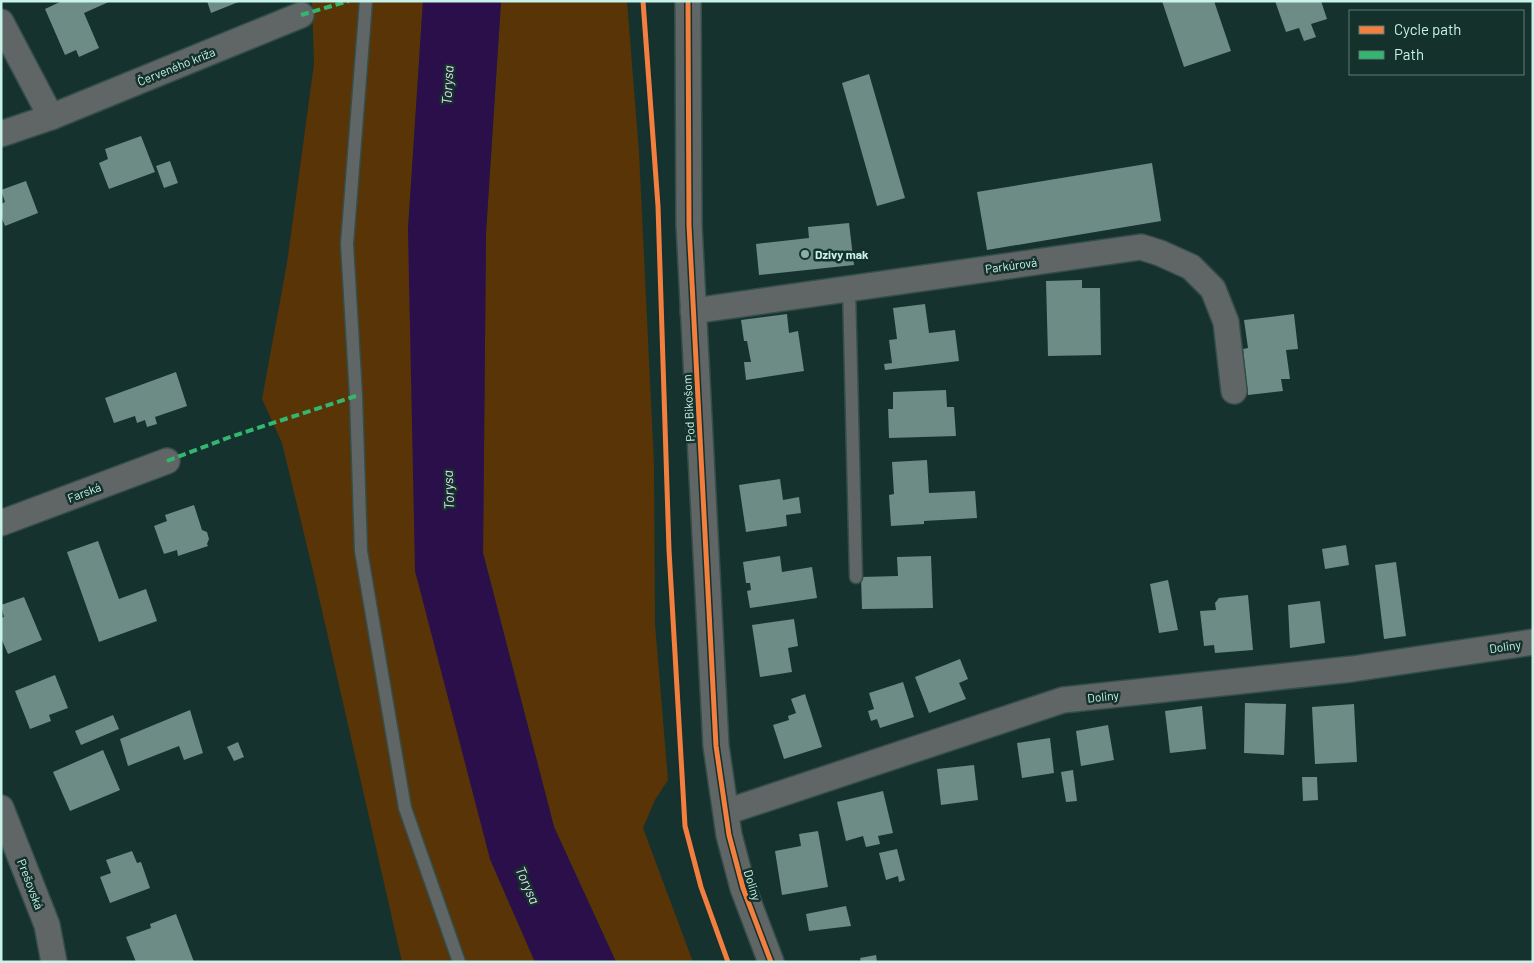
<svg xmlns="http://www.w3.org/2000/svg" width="1534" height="963" viewBox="0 0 1534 963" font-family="Barlow,sans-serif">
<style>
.green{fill:#583406}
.water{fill:#2a0f4b}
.building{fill:#6d8c86}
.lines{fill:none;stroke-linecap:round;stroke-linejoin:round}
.service-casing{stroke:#344e4a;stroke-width:15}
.minor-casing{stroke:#344e4a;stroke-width:28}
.service{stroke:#606565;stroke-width:12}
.minor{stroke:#606565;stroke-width:25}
.quiet{stroke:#33b770;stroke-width:4;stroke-dasharray:8 4;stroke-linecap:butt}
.cycleway-casing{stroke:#14312b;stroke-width:8}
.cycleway{stroke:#f27e40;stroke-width:5}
.poi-dot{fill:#89afa8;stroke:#14312b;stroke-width:2}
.labels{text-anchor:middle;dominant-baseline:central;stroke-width:5;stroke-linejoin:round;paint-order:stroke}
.street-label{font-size:12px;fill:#c8f3e9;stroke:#14312b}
.poi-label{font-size:12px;font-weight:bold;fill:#c8f3e9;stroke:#14312b;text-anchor:start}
.water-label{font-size:14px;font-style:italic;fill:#e1dbef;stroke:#14312b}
</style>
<rect width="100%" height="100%" fill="#15322e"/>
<g class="green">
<path d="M 312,1 L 423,1 L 408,230 L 490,859 L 535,962 L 402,962 L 313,571 L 282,443 L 262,399 L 287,263 L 314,64 Z"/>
<path d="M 501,1 L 627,1 L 639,152 L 654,464 L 655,624 L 668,780 L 655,800 L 643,828 L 693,962 L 616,962 L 554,827 L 483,553 L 486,232 Z"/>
</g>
<path class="water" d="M 423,1 L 501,1 L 486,232 L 483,553 L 554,827 L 616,962 L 535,962 L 490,859 L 415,571 L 408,230 Z"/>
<g class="building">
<path d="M 62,1 L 111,1 L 84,13 L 99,48 L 79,57 L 76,50 L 65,55 L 45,9 Z"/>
<path d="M 207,1 L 241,1 L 211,13 Z"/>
<path d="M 1162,1 L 1214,1 L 1231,51 L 1184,67 Z"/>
<path d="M 1275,1 L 1321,1 L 1327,19 L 1311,24 L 1316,37 L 1304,41 L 1299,28 L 1286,32 Z"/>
<path d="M 869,74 L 905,198 L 877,206 L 842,83 Z"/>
<path d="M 141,136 L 155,172 L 109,189 L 99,163 L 108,159 L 105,149 Z"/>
<path d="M 170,161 L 178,183 L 164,188 L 156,166 Z"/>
<path d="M 1152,163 L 1161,221 L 987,250 L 977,192 Z"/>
<path d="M 26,181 L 38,213 L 5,226 L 1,216 L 1,204 L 5,202 L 1,190 Z"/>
<path d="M 849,223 L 854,265 L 759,275 L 756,244 L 809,238 L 808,227 Z"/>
<path d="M 1082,280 L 1082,288 L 1100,288 L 1101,355 L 1048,356 L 1046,281 Z"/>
<path d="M 925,304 L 929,333 L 955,330 L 959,361 L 885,370 L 884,364 L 892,363 L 889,340 L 897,339 L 893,308 Z"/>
<path d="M 787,314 L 789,333 L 798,331 L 804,371 L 746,380 L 744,362 L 751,362 L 747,341 L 744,341 L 741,320 Z"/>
<path d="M 1294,314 L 1298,349 L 1286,350 L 1290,379 L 1281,379 L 1283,391 L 1248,395 L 1243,349 L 1248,348 L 1244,320 Z"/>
<path d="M 176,372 L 187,406 L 155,417 L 157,424 L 147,427 L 145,420 L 137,423 L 135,416 L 114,423 L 105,398 Z"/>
<path d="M 946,390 L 947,407 L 954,407 L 956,436 L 889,438 L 888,409 L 893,409 L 893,392 Z"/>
<path d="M 927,460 L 929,493 L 975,491 L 977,518 L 924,521 L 924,524 L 891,526 L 889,495 L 894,494 L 892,462 Z"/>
<path d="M 780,479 L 783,500 L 799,497 L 801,513 L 786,515 L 787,526 L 746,532 L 739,485 Z"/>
<path d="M 194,505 L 202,530 L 207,532 L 209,539 L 207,544 L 208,546 L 178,556 L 177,550 L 164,554 L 154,526 L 167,521 L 165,515 Z"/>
<path d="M 98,541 L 119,599 L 146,589 L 157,621 L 99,642 L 67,552 Z"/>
<path d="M 1346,545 L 1349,565 L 1325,569 L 1322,549 Z"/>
<path d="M 780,556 L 782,572 L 812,567 L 817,598 L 750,608 L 747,591 L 751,590 L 750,583 L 746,583 L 743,562 Z"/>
<path d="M 931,556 L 933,608 L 862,609 L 861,577 L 898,576 L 897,557 Z"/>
<path d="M 1396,562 L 1406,636 L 1384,639 L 1375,565 Z"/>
<path d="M 1168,580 L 1178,630 L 1159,633 L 1150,584 Z"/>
<path d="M 1248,595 L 1253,650 L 1215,653 L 1214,645 L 1204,646 L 1200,611 L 1216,610 L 1215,603 L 1219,598 Z"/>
<path d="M 24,597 L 42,640 L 8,654 L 1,638 L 1,618 L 4,617 L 1,605 Z"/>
<path d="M 1320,601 L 1325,643 L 1290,648 L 1288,605 Z"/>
<path d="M 794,619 L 798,646 L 788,648 L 792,672 L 760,677 L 752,625 Z"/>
<path d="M 960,659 L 968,679 L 959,683 L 966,699 L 929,713 L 915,677 Z"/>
<path d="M 55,675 L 68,708 L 49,715 L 51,721 L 30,729 L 15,691 Z"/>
<path d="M 903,682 L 914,717 L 880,728 L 877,719 L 871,721 L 868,711 L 874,709 L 869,693 Z"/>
<path d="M 805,694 L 822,747 L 784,759 L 773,725 L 789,720 L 788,716 L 796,713 L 791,699 Z"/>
<path d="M 1245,703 L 1286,704 L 1284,755 L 1244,753 Z"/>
<path d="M 1354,704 L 1357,762 L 1315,764 L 1312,707 Z"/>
<path d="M 1202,706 L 1206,749 L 1170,753 L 1165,711 Z"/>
<path d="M 190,710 L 203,753 L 184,760 L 179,746 L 128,766 L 120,739 Z"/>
<path d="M 113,715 L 119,729 L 81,745 L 75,731 Z"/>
<path d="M 1108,725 L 1114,760 L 1081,766 L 1076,731 Z"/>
<path d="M 1050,738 L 1054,773 L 1022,778 L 1017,743 Z"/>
<path d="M 238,742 L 244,757 L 234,761 L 227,747 Z"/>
<path d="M 103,750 L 120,790 L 70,811 L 53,772 Z"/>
<path d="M 974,765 L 978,800 L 941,805 L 937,769 Z"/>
<path d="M 1073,770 L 1077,801 L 1066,802 L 1061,772 Z"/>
<path d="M 1302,777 L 1317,777 L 1318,800 L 1303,801 Z"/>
<path d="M 883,791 L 893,833 L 878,836 L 880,844 L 866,847 L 863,836 L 846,841 L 837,802 Z"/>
<path d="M 818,831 L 828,887 L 782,895 L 775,851 L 801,846 L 799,834 Z"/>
<path d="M 897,849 L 905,880 L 899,882 L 898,876 L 886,880 L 879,853 Z"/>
<path d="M 132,851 L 137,863 L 141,862 L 150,888 L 110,903 L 100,877 L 111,873 L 106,860 Z"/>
<path d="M 846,906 L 851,926 L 809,931 L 806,914 Z"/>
<path d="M 176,914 L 194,962 L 136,962 L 126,937 L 151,928 L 150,924 Z"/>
<path d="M 876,955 L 877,962 L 861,962 L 860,958 Z"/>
</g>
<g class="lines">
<g class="service-casing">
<g id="service">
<path d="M 366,1 L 347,244 L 356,396 L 361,551 L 405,808 L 459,962"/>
<path d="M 849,289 L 856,577"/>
</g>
</g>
<g class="minor-casing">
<g id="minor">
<path d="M 688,1 L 689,225 L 716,746 L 729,835 L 743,888 L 771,962"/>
<path d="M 1,22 L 51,117 L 1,134"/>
<path d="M 51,117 L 301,15"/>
<path d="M 693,311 L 1141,247 L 1160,253 L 1191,267 L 1213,289 L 1226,322 L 1234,391"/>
<path d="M 1,523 L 167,461"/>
<path d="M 1,808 L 47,925 L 54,962"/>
<path d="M 726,812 L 1063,700 L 1352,669 L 1533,642"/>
</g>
</g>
<use href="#service" class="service"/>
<use href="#minor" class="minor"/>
<g class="quiet">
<path d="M 301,15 L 349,1"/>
<path d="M 167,461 L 230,437 L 356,396"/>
</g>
<g class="cycleway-casing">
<g id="cycleway">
<path d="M 643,1 L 658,206 L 669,550 L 685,826 L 701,887 L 728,962"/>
<path d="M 688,1 L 689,225 L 716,746 L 729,835 L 743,888 L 771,962"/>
</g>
</g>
<use href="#cycleway" class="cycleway"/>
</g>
<circle class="poi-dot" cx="805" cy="254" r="5"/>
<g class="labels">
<g class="street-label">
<text transform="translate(176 66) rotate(-22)">Červeného kríža</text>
<text transform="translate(1011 265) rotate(-8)">Parkúrová</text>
<text transform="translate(688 408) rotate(-93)">Pod Bikošom</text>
<text transform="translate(84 492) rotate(-21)">Farská</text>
<text transform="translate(1505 646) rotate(-8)">Doliny</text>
<text transform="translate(1103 696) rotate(-6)">Doliny</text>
<text transform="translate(31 884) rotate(69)">Prešovská</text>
<text transform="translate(753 885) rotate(73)">Doliny</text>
</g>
<g class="poi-label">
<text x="815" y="254">Dzivy mak</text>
</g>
<g class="water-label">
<text transform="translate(447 85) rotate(-87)">Torysa</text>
<text transform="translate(448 490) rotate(-92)">Torysa</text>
<text transform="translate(528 885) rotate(66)">Torysa</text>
</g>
</g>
<rect width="1534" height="963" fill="none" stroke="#c8f3e9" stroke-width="5"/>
<rect x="1349" y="10" width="175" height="65" fill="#14312b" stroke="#5c7f77"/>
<rect x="1359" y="26" width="25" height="8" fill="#f27e40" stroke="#5c7f77"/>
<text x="1394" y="35" font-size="15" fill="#c8f3e9">Cycle path</text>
<rect x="1359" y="51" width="25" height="8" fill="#33b770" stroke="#5c7f77"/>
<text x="1394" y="60" font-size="15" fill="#c8f3e9">Path</text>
</svg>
